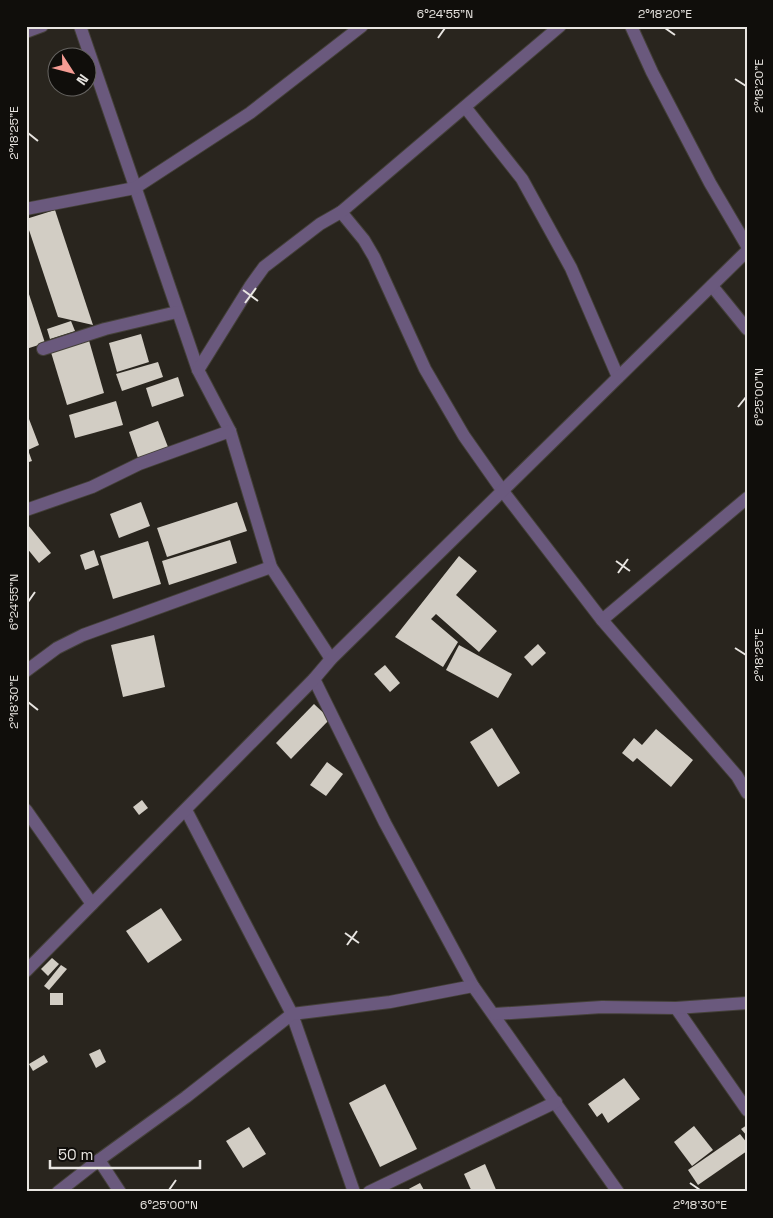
<svg xmlns="http://www.w3.org/2000/svg" width="773" height="1218" viewBox="0 0 773 1218" font-family="'Space Grotesk',sans-serif">
<style>
.building{fill:#d2cdc4}
.lines{fill:none;stroke-linecap:round;stroke-linejoin:round}
.minor-casing{stroke:#444039;stroke-width:14}
.minor{stroke:#6a597d;stroke-width:12}
.ticks{fill:none;stroke:#e8e5e1;stroke-width:2}
.neatline{fill:none;stroke:#e8e5e1;stroke-width:2}
.ticks-label{font-size:12px;text-anchor:middle;fill:#e8e5e1}
</style>
<rect width="100%" height="100%" fill="#29251e"/>
<g class="building">
<path d="M 55,210 L 93,325 L 58,317 L 26,221 L 26,219 Z"/>
<path d="M 26,285 L 45,343 L 26,349 Z"/>
<path d="M 71,321 L 75,331 L 50,339 L 47,329 Z"/>
<path d="M 141,334 L 149,362 L 117,372 L 109,343 Z"/>
<path d="M 88,337 L 104,393 L 67,405 L 50,349 Z"/>
<path d="M 158,362 L 163,377 L 122,391 L 116,374 Z"/>
<path d="M 178,377 L 184,396 L 152,407 L 146,388 Z"/>
<path d="M 116,401 L 123,425 L 75,438 L 69,415 Z"/>
<path d="M 29,419 L 39,445 L 28,450 L 32,461 L 26,463 L 26,420 Z"/>
<path d="M 158,421 L 168,447 L 138,458 L 129,432 Z"/>
<path d="M 141,502 L 150,526 L 119,538 L 110,514 Z"/>
<path d="M 237,502 L 247,531 L 167,557 L 157,528 Z"/>
<path d="M 28,525 L 51,553 L 39,563 L 26,547 L 26,526 Z"/>
<path d="M 230,540 L 237,563 L 169,585 L 162,561 Z"/>
<path d="M 148,541 L 161,584 L 113,599 L 100,556 Z"/>
<path d="M 94,550 L 99,565 L 85,570 L 80,555 Z"/>
<path d="M 459,556 L 477,571 L 456,595 L 497,631 L 479,652 L 436,614 L 431,619 L 458,642 L 443,667 L 395,637 Z"/>
<path d="M 154,635 L 165,687 L 123,697 L 111,645 Z"/>
<path d="M 538,644 L 546,653 L 532,666 L 524,657 Z"/>
<path d="M 459,645 L 512,674 L 498,698 L 446,670 Z"/>
<path d="M 385,665 L 400,683 L 390,692 L 374,674 Z"/>
<path d="M 314,704 L 330,719 L 291,759 L 276,743 Z"/>
<path d="M 492,728 L 520,773 L 498,787 L 470,742 Z"/>
<path d="M 656,729 L 693,760 L 671,787 L 637,758 L 633,762 L 622,753 L 634,738 L 642,745 Z"/>
<path d="M 327,762 L 343,774 L 326,796 L 310,785 Z"/>
<path d="M 142,800 L 148,808 L 139,815 L 133,807 Z"/>
<path d="M 161,908 L 182,940 L 148,963 L 126,931 Z"/>
<path d="M 52,958 L 59,964 L 48,976 L 41,969 Z"/>
<path d="M 61,965 L 67,969 L 49,990 L 44,986 Z"/>
<rect x="50" y="993" width="13" height="12"/>
<path d="M 100,1049 L 106,1062 L 96,1068 L 89,1054 Z"/>
<path d="M 44,1055 L 48,1062 L 33,1071 L 29,1064 Z"/>
<path d="M 624,1078 L 640,1099 L 608,1123 L 602,1113 L 597,1117 L 588,1104 Z"/>
<path d="M 385,1084 L 417,1149 L 380,1167 L 349,1103 Z"/>
<path d="M 747,1125 L 747,1136 L 741,1129 Z"/>
<path d="M 694,1126 L 713,1150 L 692,1166 L 674,1142 Z"/>
<path d="M 249,1127 L 266,1154 L 243,1168 L 226,1141 Z"/>
<path d="M 740,1134 L 747,1143 L 747,1151 L 698,1185 L 688,1170 Z"/>
<path d="M 485,1164 L 497,1192 L 472,1192 L 464,1174 Z"/>
<path d="M 420,1183 L 425,1192 L 403,1192 Z"/>
</g>
<g class="lines">
<g class="minor-casing">
<g id="minor">
<path d="M 80,26 L 198,370 L 230,431 L 271,567 L 331,659"/>
<path d="M 631,26 L 652,72 L 710,183 L 747,246"/>
<path d="M 26,32 L 42,26"/>
<path d="M 465,107 L 522,179 L 571,268 L 618,377"/>
<path d="M 26,209 L 135,188 L 250,113 L 362,26"/>
<path d="M 341,212 L 364,240 L 374,257 L 425,369 L 464,436 L 502,490 L 602,620 L 737,776 L 747,793"/>
<path d="M 712,286 L 747,329"/>
<path d="M 43,349 L 105,329 L 177,312"/>
<path d="M 198,370 L 251,285 L 264,267 L 320,224 L 341,212 L 560,26"/>
<path d="M 26,510 L 92,487 L 139,464 L 230,431"/>
<path d="M 602,620 L 747,498"/>
<path d="M 26,671 L 57,648 L 83,635 L 271,567"/>
<path d="M 314,679 L 385,823 L 473,986 L 618,1192"/>
<path d="M 26,810 L 92,904"/>
<path d="M 186,810 L 292,1014 L 354,1192"/>
<path d="M 26,971 L 314,679 L 331,659 L 747,251"/>
<path d="M 676,1008 L 747,1110"/>
<path d="M 495,1014 L 602,1007 L 676,1008 L 747,1003"/>
<path d="M 99,1160 L 120,1192"/>
<path d="M 58,1192 L 99,1160 L 186,1097 L 292,1014 L 390,1002 L 473,986"/>
<path d="M 369,1192 L 556,1102"/>
</g>
</g>
<use href="#minor" class="minor"/>
</g>
<path class="ticks" d="M 665,28 L 675,35M 438,38 L 445,28M 735,79 L 746,86M 28,133 L 38,141M 243,290 L 258,301M 245,303 L 256,288M 738,407 L 746,397M 616,561 L 630,571M 618,573 L 628,559M 28,602 L 35,592M 735,648 L 746,655M 28,702 L 38,710M 345,933 L 359,943M 347,945 L 357,931M 690,1183 L 700,1190M 169,1190 L 176,1180"/>
<rect width="773" height="1218" fill="none" stroke="#100e0b" stroke-width="55"/>
<g transform="translate(72 72) rotate(126)"><circle r="24" fill="#100e0b" stroke="#666461"/>
<path d="M0-4L9 19L0 12L-9 19Z" fill="#f59c94"/>
<text y="-8" font-size="14" font-weight="bold" text-anchor="middle" fill="#e8e5e1">N</text>
</g>
<path d="M50 1160v8h150v-8" fill="none" stroke="#e8e5e1" stroke-width="2.5"/>
<text x="58" y="1160" font-size="15" fill="#e8e5e1" stroke="#100e0b" stroke-width="4" paint-order="stroke">50 m</text>
<rect x="28" y="28" width="718" height="1162" class="neatline"/>
<g class="ticks-label">
<text x="445" y="18">6°24'55"N</text>
<text x="665" y="18">2°18'20"E</text>
<text transform="translate(759 86) rotate(-90)" y="4">2°18'20"E</text>
<text transform="translate(14 133) rotate(-90)" y="4">2°18'25"E</text>
<text transform="translate(759 397) rotate(-90)" y="4">6°25'00"N</text>
<text transform="translate(14 602) rotate(-90)" y="4">6°24'55"N</text>
<text transform="translate(759 655) rotate(-90)" y="4">2°18'25"E</text>
<text transform="translate(14 702) rotate(-90)" y="4">2°18'30"E</text>
<text x="169" y="1209">6°25'00"N</text>
<text x="700" y="1209">2°18'30"E</text>
</g>
</svg>
